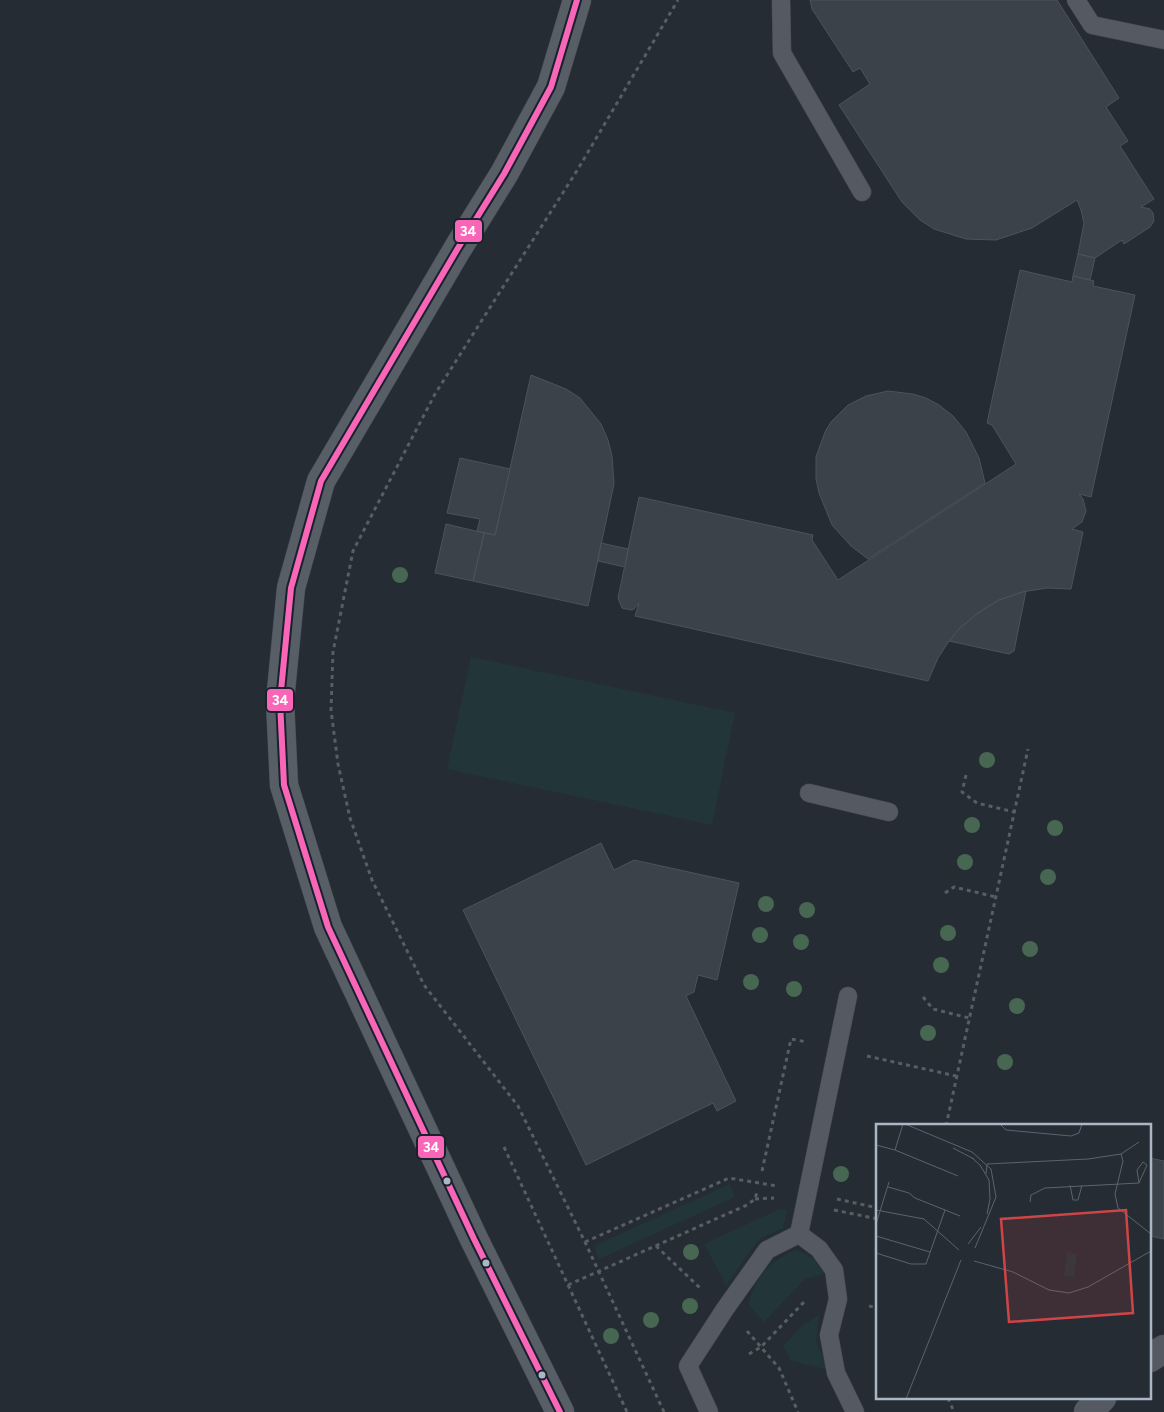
<svg xmlns="http://www.w3.org/2000/svg" width="1164" height="1412" viewBox="0 0 1164 1412" font-family="Figtree,sans-serif">
<style>
.green{fill:#223639}
.building{fill:#3c4249;stroke:#4c535c}
.lines{fill:none;stroke-linecap:round;stroke-linejoin:round}
.lane-casing{stroke:#42484e;stroke-width:19}
.street-casing{stroke:#42484e;stroke-width:29}
.secondary-casing{stroke:#42484e;stroke-width:29}
.path{stroke:#575e64;stroke-width:3;stroke-dasharray:4 4;stroke-linecap:butt}
.lane{stroke:#545962;stroke-width:18}
.street{stroke:#545962;stroke-width:28}
.secondary{stroke:#585e66;stroke-width:28}
.bus-1-casing{stroke:#18222e;stroke-width:10}
.bus-1{stroke:#fa66b7;stroke-width:6}
.tree{fill:#476753}
.bus-dot{fill:#acb7c6;stroke:#18222e;stroke-width:2}
.inset-road{fill:none;stroke:#5b646e;stroke-width:1}
.view{fill:#ce4548;fill-opacity:0.15;stroke:#ce4548;stroke-width:2.5}
.inset-edge{fill:none;stroke:#acb7c6;stroke-width:2.5}
.line-badge{stroke:#18222e;stroke-width:2}
.badge-label{font-size:14px;text-anchor:middle;font-weight:bold;fill:#fff}
</style>
<rect width="100%" height="100%" fill="#252c33"/>
<g class="green">
<path d="M 471,657 L 735,713 L 712,825 L 447,769 Z"/>
<path d="M 730,1184 L 735,1197 L 599,1259 L 594,1246 Z"/>
<path d="M 780,1209 L 787,1210 L 783,1228 L 759,1239 L 726,1285 L 704,1244 Z"/>
<path d="M 797,1250 L 814,1259 L 824,1274 L 805,1279 L 764,1322 L 748,1304 C 756,1276 770,1260 797,1250 Z"/>
<path d="M 819,1315 L 816,1342 L 829,1370 L 791,1361 L 783,1346 L 801,1327 Z"/>
</g>
<g class="building">
<path d="M 810,0 L 1057,0 L 1119,98 L 1106,107 L 1128,141 L 1120,146 L 1154,199 L 1141,207 L 1150,209 L 1153,213 L 1154,221 L 1150,227 L 1124,244 L 1122,240 L 1095,258 L 1078,254 L 1084,223 L 1081,210 L 1077,200 L 1032,228 L 996,240 L 966,239 L 934,229 L 920,220 L 902,202 L 839,105 L 870,84 L 860,68 L 853,72 L 812,9 Z"/>
<path d="M 1078,254 L 1095,258 L 1090,280 L 1073,276 Z"/>
<path d="M 1020,270 L 1072,282 L 1073,276 L 1094,281 L 1093,286 L 1135,295 L 1091,497 L 1079,494 L 1083,499 L 1086,511 L 1082,522 L 1072,529 L 1083,532 L 1071,589 L 1047,588 L 1022,592 L 999,600 L 978,613 L 959,629 L 949,641 L 938,658 L 928,681 L 635,616 L 639,603 L 634,609 L 631,610 L 622,608 L 618,598 L 639,497 L 813,535 L 812,540 L 838,580 L 1016,464 L 992,425 L 987,423 Z"/>
<path d="M 531,375 L 566,389 L 580,398 L 601,424 L 608,440 L 612,456 L 614,484 L 588,606 L 473,581 L 484,533 L 495,535 Z"/>
<path d="M 888,391 L 913,394 L 926,398 L 939,405 L 953,416 L 966,432 L 979,458 L 985,483 L 868,559 L 851,546 L 832,525 L 819,493 L 816,479 L 816,457 L 825,432 L 831,422 L 848,405 L 866,396 Z"/>
<path d="M 460,458 L 510,469 L 495,535 L 477,531 L 480,519 L 447,513 Z"/>
<path d="M 446,524 L 484,533 L 473,581 L 435,573 Z"/>
<path d="M 601,543 L 628,549 L 625,567 L 598,561 Z"/>
<path d="M 1026,591 L 1014,651 L 1009,654 L 949,641 L 959,629 L 978,613 L 999,600 Z"/>
<path d="M 601,843 L 614,870 L 634,860 L 739,883 L 717,980 L 698,975 L 694,992 L 686,996 L 736,1101 L 717,1111 L 713,1103 L 586,1165 L 463,910 Z"/>
<path d="M 1150,1158 L 1164,1161 L 1164,1239 L 1150,1236 Z"/>
</g>
<g class="lines">
<g class="lane-casing">
<g id="lane">
<path d="M 781,0 L 782,53 L 862,192"/>
<path d="M 1076,0 L 1092,25 L 1164,40"/>
<path d="M 809,793 L 889,812"/>
<path d="M 799,1234 L 848,996"/>
<path d="M 709,1412 L 688,1366 L 725,1309 L 767,1250 L 799,1234 L 819,1249 L 834,1270 L 838,1299 L 829,1335 L 836,1373 L 855,1412"/>
</g>
</g>
<g class="street-casing">
<g id="street">
<path d="M 1150,1358 L 1164,1349"/>
<path d="M 1088,1412 L 1102,1398"/>
</g>
</g>
<g class="secondary-casing">
<path id="secondary" d="M 560,1412 L 474,1239 L 328,927 L 284,785 L 280,701 L 291,588 L 321,481 L 458,248 L 504,174 L 551,87 L 577,0"/>
</g>
<g class="path">
<path d="M 966,775 L 962,792 L 977,803 L 1014,812"/>
<path d="M 945,893 L 954,887 L 996,897"/>
<path d="M 923,997 L 933,1009 L 969,1018"/>
<path d="M 867,1056 L 956,1076"/>
<path d="M 946,1126 L 1028,749"/>
<path d="M 504,1147 L 627,1412"/>
<path d="M 762,1171 L 791,1039 L 807,1042"/>
<path d="M 755,1199 L 774,1198"/>
<path d="M 837,1199 L 878,1208"/>
<path d="M 834,1210 L 878,1219"/>
<path d="M 585,1242 L 729,1178 L 777,1186"/>
<path d="M 656,1246 L 701,1289"/>
<path d="M 568,1285 L 747,1205 L 755,1199 L 757,1192"/>
<path d="M 869,1306 L 878,1308"/>
<path d="M 747,1331 L 779,1368 L 798,1412"/>
<path d="M 749,1354 L 761,1347 L 804,1302"/>
<path d="M 948,1398 L 954,1412"/>
<path d="M 664,1412 L 585,1242 L 518,1106 L 424,985 L 372,880 L 350,818 L 338,764 L 331,710 L 333,652 L 353,551 L 435,394 L 578,169 L 678,0"/>
</g>
<use href="#lane" class="lane"/>
<use href="#street" class="street"/>
<use href="#secondary" class="secondary"/>
<g class="bus-1-casing">
<path id="bus-1" d="M 560,1412 L 474,1239 L 328,927 L 284,785 L 280,701 L 291,588 L 321,481 L 458,248 L 504,174 L 551,87 L 577,0"/>
</g>
<use href="#bus-1" class="bus-1"/>
</g>
<g class="tree">
<circle cx="400" cy="575" r="8"/>
<circle cx="987" cy="760" r="8"/>
<circle cx="972" cy="825" r="8"/>
<circle cx="1055" cy="828" r="8"/>
<circle cx="965" cy="862" r="8"/>
<circle cx="1048" cy="877" r="8"/>
<circle cx="766" cy="904" r="8"/>
<circle cx="807" cy="910" r="8"/>
<circle cx="948" cy="933" r="8"/>
<circle cx="760" cy="935" r="8"/>
<circle cx="801" cy="942" r="8"/>
<circle cx="1030" cy="949" r="8"/>
<circle cx="941" cy="965" r="8"/>
<circle cx="751" cy="982" r="8"/>
<circle cx="794" cy="989" r="8"/>
<circle cx="1017" cy="1006" r="8"/>
<circle cx="928" cy="1033" r="8"/>
<circle cx="1005" cy="1062" r="8"/>
<circle cx="841" cy="1174" r="8"/>
<circle cx="691" cy="1252" r="8"/>
<circle cx="690" cy="1306" r="8"/>
<circle cx="651" cy="1320" r="8"/>
<circle cx="611" cy="1336" r="8"/>
</g>
<g class="bus-dot">
<circle cx="447" cy="1181" r="4.5"/>
<circle cx="486" cy="1263" r="4.5"/>
<circle cx="542" cy="1375" r="4.5"/>
</g>
<g transform="translate(876 1124)">
<rect width="275" height="275" fill="#252c33"/>
<path d="M 191,128 L 201,130 L 198,153 L 188,152 Z" fill="#223639"/>
<path class="inset-road" d="M 27,0 L 19,26 L 82,52M 29,0 L 96,28 L 115,45 L 120,73 L 99,124M 124,0 L 130,6 L 195,12 L 203,9 L 206,0M 0,21 L 19,26M 77,24 L 98,35M 245,30 L 263,18M 96,34 L 104,41 L 113,56 L 114,75 L 111,90M 110,50 L 111,40 L 212,35 L 245,30 L 247,37 L 239,70 L 242,84 L 275,110M 194,61 L 197,76 L 202,76 L 206,61M 12,63 L 33,69 L 39,74 L 84,92M 154,78 L 155,71 L 169,64 L 263,59 L 271,41 L 267,38 L 261,46 L 263,59M 0,86 L 48,95 L 83,126M 0,100 L 13,58M 0,112 L 54,128M 92,120 L 105,103M 0,129 L 35,140 L 50,140 L 69,86M 98,137 L 137,148 L 173,166 L 193,169 L 212,163 L 275,127M 30,275 L 85,136"/>
<path class="view" d="M 250,86 L 257,189 L 133,198 L 125,95 Z"/>
<rect width="275" height="275" class="inset-edge"/>
</g>
<g class="line-badge">
<rect x="454" y="219" width="29" height="24" rx="5" fill="#fa66b7"/>
<rect x="266" y="688" width="28" height="24" rx="5" fill="#fa66b7"/>
<rect x="417" y="1135" width="28" height="24" rx="5" fill="#fa66b7"/>
</g>
<g class="badge-label">
<text x="468" y="236">34</text>
<text x="280" y="705">34</text>
<text x="431" y="1152">34</text>
</g>
</svg>
